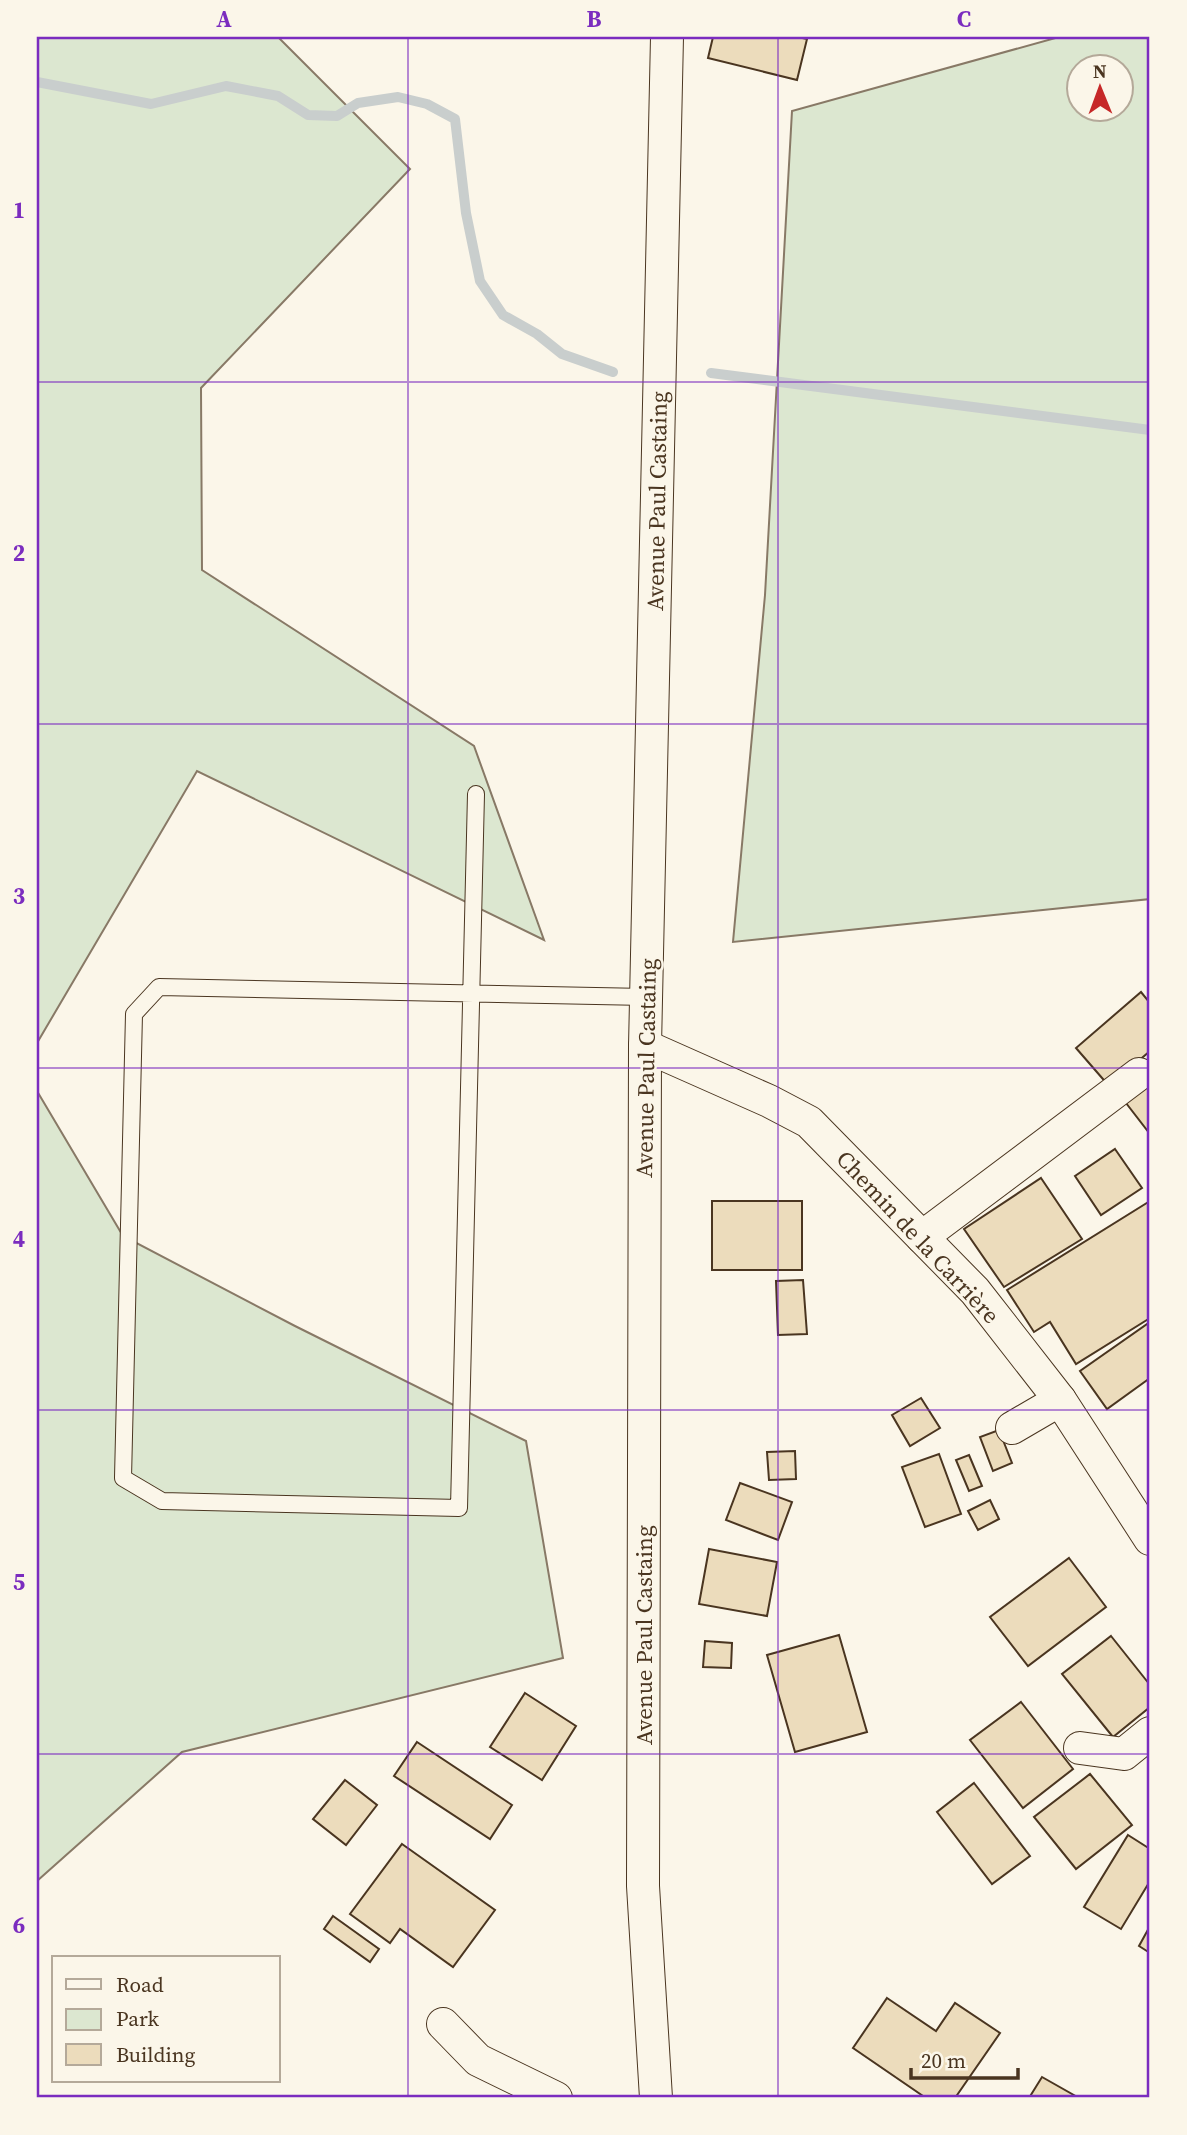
<svg xmlns="http://www.w3.org/2000/svg" width="1187" height="2135" viewBox="0 0 1187 2135" font-family="'Source Serif 4',serif">
<style>
.green{fill:#dce7d0;stroke:#887966;stroke-width:2;fill-rule:evenodd}
.lines{fill:none;stroke-linecap:round;stroke-linejoin:round}
.stream{stroke:#c9cecd;stroke-width:10}
.building{fill:#ecdcbc;stroke:#4a3520;stroke-width:2}
.lane-casing{stroke:#4a3520;stroke-width:18}
.street-casing{stroke:#4a3520;stroke-width:34}
.lane{stroke:#fbf6e9;stroke-width:16}
.street{stroke:#fbf6e9;stroke-width:32}
.grid{fill:none;stroke:#7b2cbf;stroke-width:2;stroke-opacity:0.55}
.labels{text-anchor:middle;dominant-baseline:central;stroke-width:5;stroke-linejoin:round;paint-order:stroke}
.street-label{font-size:23px;fill:#4a3520;stroke:#fbf6e9}
.neatline{fill:none;stroke:#7b2cbf;stroke-width:2.5}
.grid-label{font-size:23px;text-anchor:middle;font-weight:bold;fill:#7b2cbf}
</style>
<rect width="100%" height="100%" fill="#fbf6e9"/>
<g class="green">
<path d="M 37,37 L 278,37 L 410,169 L 201,388 L 202,570 L 474,746 L 544,940 L 197,771 L 37,1043 Z"/>
<path d="M 1059,37 L 1150,37 L 1150,899 L 733,942 L 765,595 L 792,111 ZM 1078,66 L 1120,66 L 1120,108 L 1078,108 Z"/>
<path d="M 37,1091 L 123,1236 L 295,1326 L 526,1441 L 563,1658 L 182,1752 L 37,1881 Z"/>
</g>
<g class="lines">
<g class="stream">
<path d="M 37,82 L 151,104 L 226,86 L 278,96 L 308,115 L 337,116 L 358,103 L 398,97 L 427,104 L 455,119 L 466,213 L 480,281 L 503,315 L 537,334 L 562,354 L 613,372"/>
<path d="M 711,373 L 1150,430"/>
</g>
</g>
<g class="building">
<path d="M 713,37 L 798,37 L 807,39 L 797,80 L 708,58 Z"/>
<path d="M 1141,992 L 1150,1003 L 1150,1051 L 1109,1086 L 1076,1048 Z"/>
<path d="M 1150,1084 L 1150,1134 L 1126,1103 Z"/>
<path d="M 1115,1149 L 1142,1188 L 1101,1215 L 1075,1176 Z"/>
<path d="M 1041,1178 L 1082,1239 L 1004,1287 L 964,1229 Z"/>
<rect x="712" y="1201" width="90" height="69"/>
<path d="M 1150,1201 L 1150,1318 L 1076,1364 L 1050,1322 L 1034,1332 L 1007,1290 Z"/>
<path d="M 803,1280 L 807,1334 L 778,1335 L 776,1281 Z"/>
<path d="M 1150,1322 L 1150,1378 L 1107,1409 L 1080,1371 Z"/>
<path d="M 921,1398 L 940,1428 L 910,1446 L 892,1415 Z"/>
<path d="M 999,1430 L 1012,1463 L 993,1471 L 980,1437 Z"/>
<path d="M 795,1451 L 796,1479 L 769,1480 L 767,1452 Z"/>
<path d="M 939,1454 L 961,1514 L 925,1527 L 902,1467 Z"/>
<path d="M 969,1455 L 982,1486 L 969,1491 L 956,1460 Z"/>
<path d="M 740,1483 L 792,1502 L 778,1540 L 726,1520 Z"/>
<path d="M 990,1500 L 999,1519 L 978,1530 L 968,1511 Z"/>
<path d="M 709,1549 L 777,1562 L 767,1616 L 699,1604 Z"/>
<path d="M 1069,1558 L 1106,1607 L 1028,1666 L 990,1617 Z"/>
<path d="M 839,1635 L 867,1732 L 795,1752 L 767,1655 Z"/>
<path d="M 1111,1636 L 1150,1685 L 1150,1707 L 1113,1737 L 1062,1674 Z"/>
<path d="M 705,1641 L 732,1643 L 731,1668 L 703,1667 Z"/>
<path d="M 525,1693 L 576,1726 L 542,1780 L 490,1747 Z"/>
<path d="M 1021,1702 L 1073,1769 L 1023,1808 L 970,1740 Z"/>
<path d="M 417,1742 L 512,1805 L 490,1839 L 394,1776 Z"/>
<path d="M 1090,1774 L 1132,1825 L 1076,1869 L 1034,1817 Z"/>
<path d="M 345,1780 L 377,1805 L 346,1845 L 313,1819 Z"/>
<path d="M 974,1783 L 1030,1856 L 992,1884 L 937,1812 Z"/>
<path d="M 1128,1835 L 1150,1849 L 1150,1881 L 1121,1929 L 1084,1907 Z"/>
<path d="M 402,1844 L 495,1910 L 453,1967 L 400,1929 L 390,1943 L 350,1914 Z"/>
<path d="M 333,1916 L 379,1949 L 370,1962 L 324,1929 Z"/>
<path d="M 1150,1926 L 1150,1953 L 1139,1946 Z"/>
<path d="M 887,1998 L 936,2031 L 955,2003 L 1000,2033 L 955,2098 L 926,2098 L 853,2048 Z"/>
<path d="M 1042,2077 L 1079,2098 L 1029,2098 Z"/>
</g>
<g class="lines">
<g class="lane-casing">
<path id="lane" d="M 476,794 L 459,1508 L 162,1501 L 123,1478 L 134,1014 L 159,987 L 646,997"/>
</g>
<g class="street-casing">
<g id="street">
<path d="M 645,1046 L 769,1101 L 809,1122 L 975,1291 L 1060,1400 L 1150,1539"/>
<path d="M 922,1237 L 1139,1074"/>
<path d="M 1012,1428 L 1060,1400"/>
<path d="M 1080,1748 L 1124,1754 L 1150,1733"/>
<path d="M 443,2024 L 478,2060 L 556,2098"/>
<path d="M 656,2098 L 643,1886 L 645,1046 L 667,37"/>
</g>
</g>
<use href="#lane" class="lane"/>
<use href="#street" class="street"/>
</g>
<path class="grid" d="M 408,37 L 408,2098M 778,37 L 778,2098M 37,382 L 1150,382M 37,724 L 1150,724M 37,1068 L 1150,1068M 37,1410 L 1150,1410M 37,1754 L 1150,1754"/>
<g class="labels">
<g class="street-label">
<text transform="translate(657 501) rotate(-89)">Avenue Paul Castaing</text>
<text transform="translate(646 1068) rotate(-89)">Avenue Paul Castaing</text>
<text transform="translate(918 1237) rotate(47)">Chemin de la Carrière</text>
<text transform="translate(644 1635) rotate(-90)">Avenue Paul Castaing</text>
</g>
</g>
<rect width="1187" height="2135" fill="none" stroke="#fbf6e9" stroke-width="77"/>
<rect x="52" y="1956" width="228" height="126" fill="#fbf6e9" stroke="#b4a999" stroke-width="2"/>
<rect x="66" y="1979" width="35" height="10" fill="#fbf6e9" stroke="#b4a999" stroke-width="2"/>
<text x="116" y="1992" font-size="21" fill="#4a3520">Road</text>
<rect x="66" y="2009" width="35" height="21" fill="#dce7d0" stroke="#b4a999" stroke-width="2"/>
<text x="116" y="2026" font-size="21" fill="#4a3520">Park</text>
<rect x="66" y="2044" width="35" height="21" fill="#ecdcbc" stroke="#b4a999" stroke-width="2"/>
<text x="116" y="2062" font-size="21" fill="#4a3520">Building</text>
<g transform="translate(1100 88) rotate(359)"><circle r="33" fill="#fbf6e9" stroke="#b4a999" stroke-width="2"/>
<path d="M0-5L12 26L0 18L-12 26Z" fill="#c62828"/>
<text y="-10" font-size="19" font-weight="bold" text-anchor="middle" fill="#4a3520">N</text>
</g>
<path d="M911 2068v10h107v-10" fill="none" stroke="#4a3520" stroke-width="3.5"/>
<text x="921" y="2068" font-size="21" fill="#4a3520" stroke="#fbf6e9" stroke-width="5" paint-order="stroke">20 m</text>
<rect x="38" y="38" width="1110" height="2058" class="neatline"/>
<g class="grid-label">
<text x="224" y="27">A</text>
<text x="594" y="27">B</text>
<text x="964" y="27">C</text>
<text x="19" y="218">1</text>
<text x="19" y="561">2</text>
<text x="19" y="904">3</text>
<text x="19" y="1247">4</text>
<text x="19" y="1590">5</text>
<text x="19" y="1933">6</text>
</g>
</svg>
